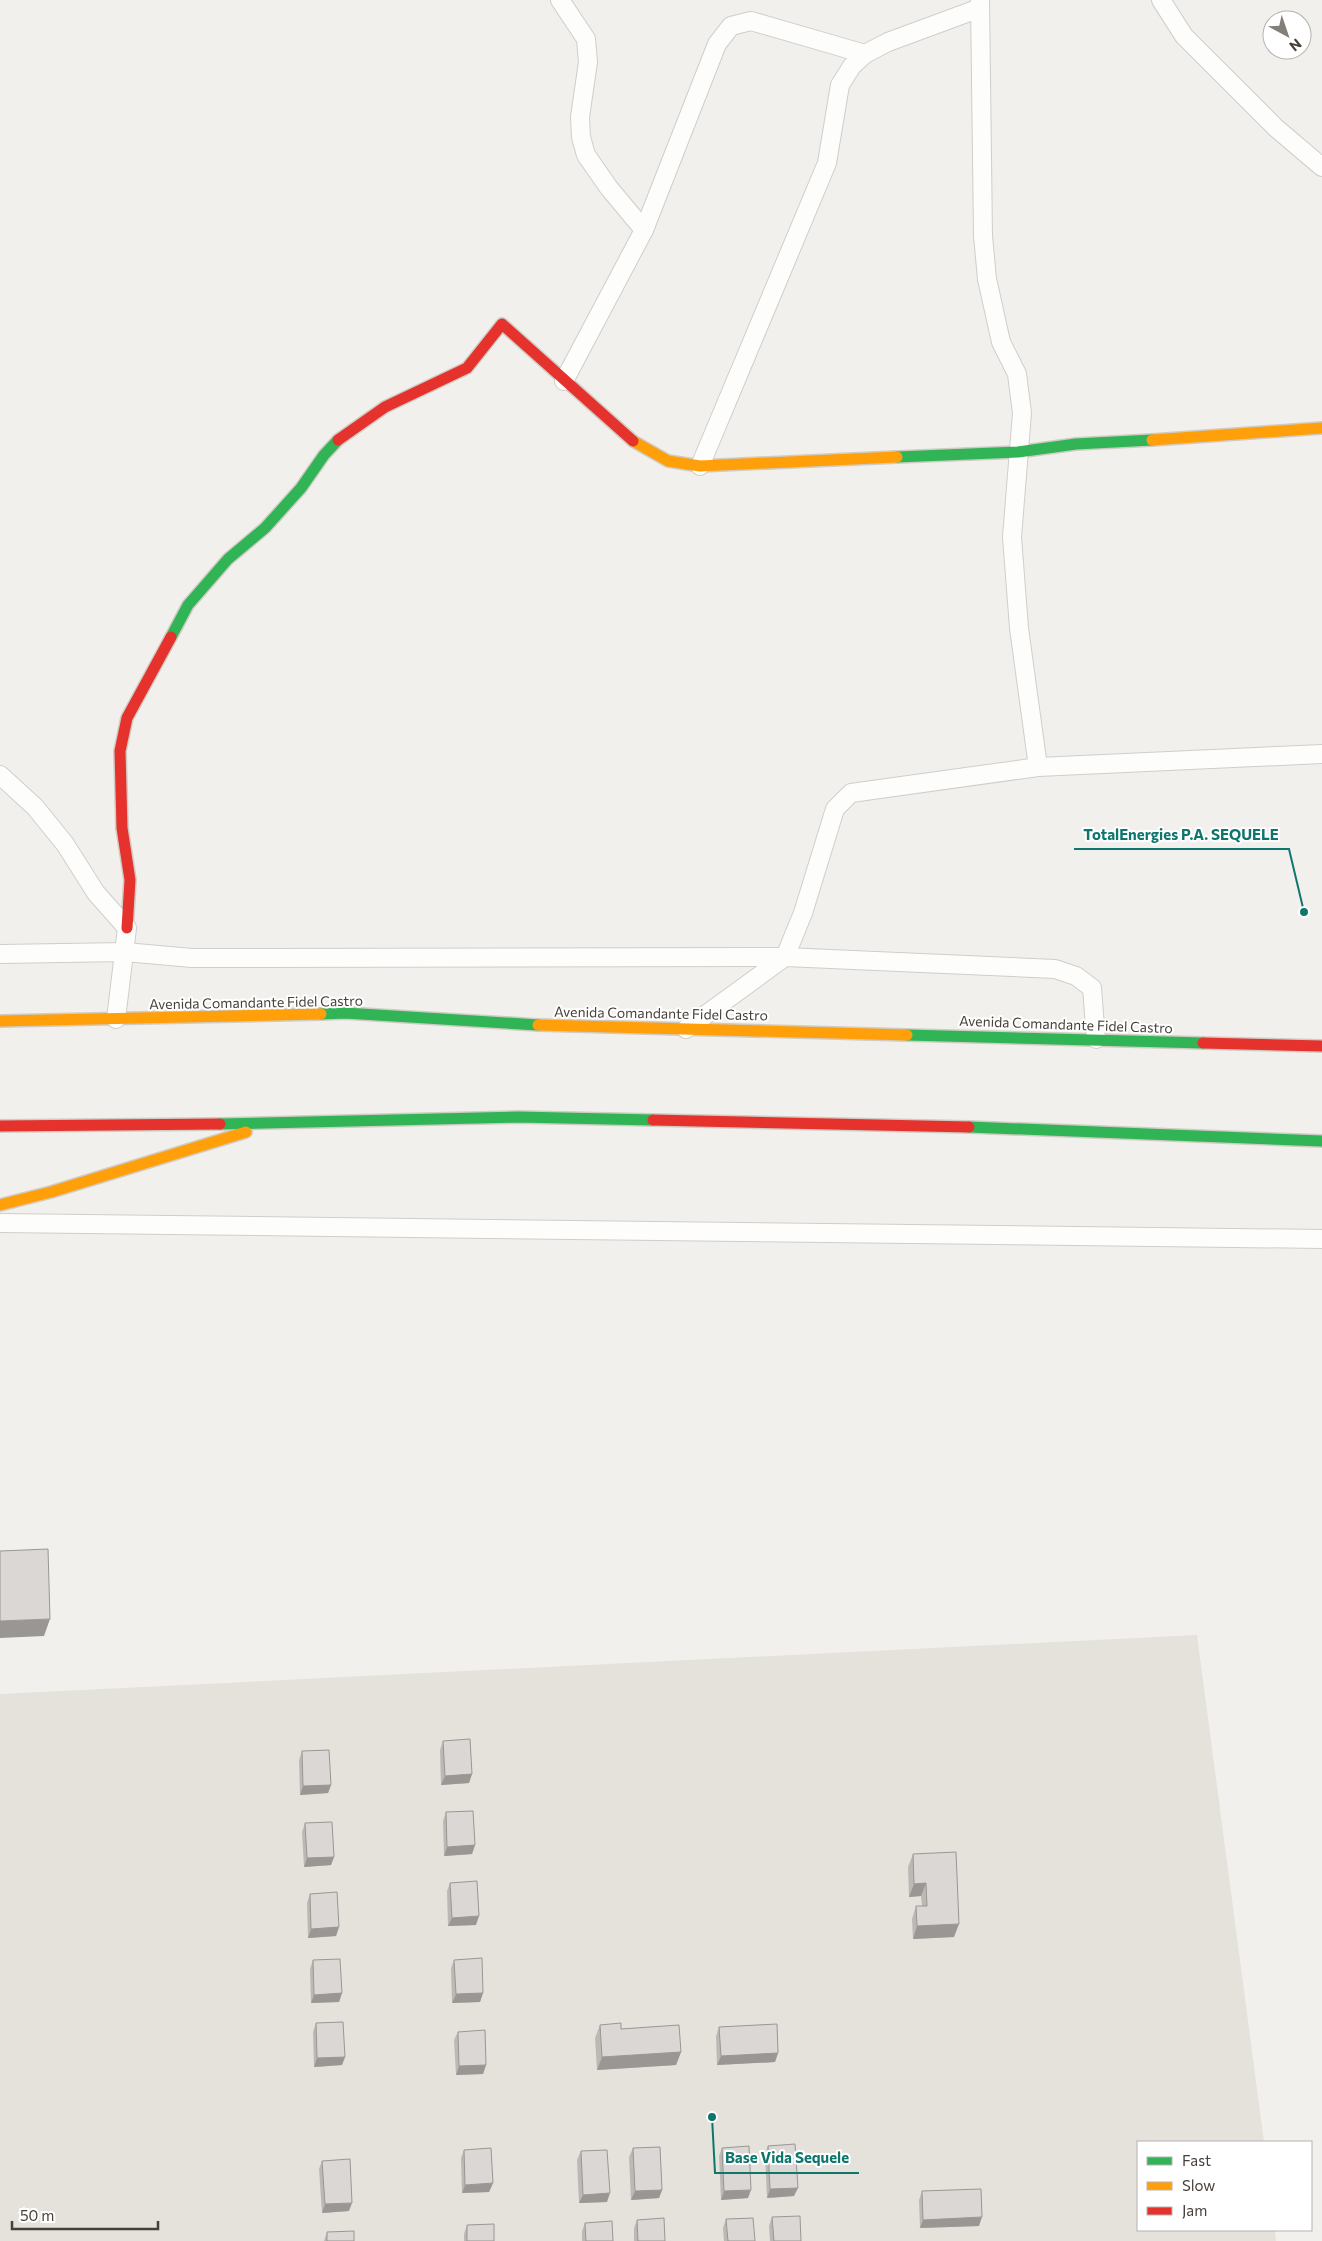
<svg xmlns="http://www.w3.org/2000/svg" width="1322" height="2241" viewBox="0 0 1322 2241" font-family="Commissioner,sans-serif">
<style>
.residential{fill:#e5e1db}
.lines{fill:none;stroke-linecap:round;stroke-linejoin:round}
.street-casing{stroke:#d0cecb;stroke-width:20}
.fast-casing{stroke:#d0ccc4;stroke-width:14}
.slow-casing{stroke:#d0ccc4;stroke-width:14}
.jam-casing{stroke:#d0ccc4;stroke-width:14}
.street{stroke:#fdfdfc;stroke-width:18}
.fast{stroke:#30b455;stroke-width:11}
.slow{stroke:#ff9f0a;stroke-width:11}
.jam{stroke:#e5322d;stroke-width:11}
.wall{fill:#bbb9b6}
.shaded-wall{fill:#999694}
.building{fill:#dad7d4;stroke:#999694}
.labels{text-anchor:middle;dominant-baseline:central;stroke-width:4;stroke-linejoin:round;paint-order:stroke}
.street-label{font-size:14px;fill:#474039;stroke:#fff}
.leader{fill:none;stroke:#0f766e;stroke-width:2}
.callout-dot{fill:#0f766e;stroke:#fff;stroke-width:2}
.callout-label{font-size:15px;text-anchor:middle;font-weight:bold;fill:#0f766e;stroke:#fff;stroke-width:4;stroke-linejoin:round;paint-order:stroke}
</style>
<rect width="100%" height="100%" fill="#f2f0ed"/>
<path class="residential" d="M 1197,1635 L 1264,2142 L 1138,2142 L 1138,2230 L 1275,2230 L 1276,2241 L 0,2241 L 0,1694 Z"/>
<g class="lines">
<g class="street-casing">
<g id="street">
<path d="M 560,0 L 586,39 L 588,62 L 580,117 L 581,137 L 586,155 L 609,188 L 644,230"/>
<path d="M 980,0 L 983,236 L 987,279 L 1001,342 L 1017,374 L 1022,413 L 1012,537 L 1019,628 L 1038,767"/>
<path d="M 1161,0 L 1184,36 L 1276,128 L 1322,167"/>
<path d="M 564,381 L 644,230 L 717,44 L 731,26 L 751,21 L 865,54"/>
<path d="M 700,466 L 827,163 L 840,85 L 852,66 L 865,54 L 888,42 L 980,8"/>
<path d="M 0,775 L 35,807 L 65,844 L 96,893 L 127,928 L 116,1019"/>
<path d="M 0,954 L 125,952 L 192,958 L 785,957 L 1055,969 L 1076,976 L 1092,988 L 1096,1039"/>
<path d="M 686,1029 L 785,957 L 803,913 L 835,809 L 851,793 L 1038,767 L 1322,754"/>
<path d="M 0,1223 L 1322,1239"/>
</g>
</g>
<g class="fast-casing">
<g id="fast">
<path d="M 897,457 L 1018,452 L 1076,444 L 1152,440"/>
<path d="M 171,637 L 188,605 L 228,559 L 265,528 L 301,488 L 324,455 L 338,440"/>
<path d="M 321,1014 L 345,1013 L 538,1025"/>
<path d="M 907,1035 L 1203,1043"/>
<path d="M 220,1124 L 518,1117 L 653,1120"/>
<path d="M 969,1127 L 1322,1141"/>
</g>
</g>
<g class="slow-casing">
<g id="slow">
<path d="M 1152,440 L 1322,428"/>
<path d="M 633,441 L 668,461 L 700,466 L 897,457"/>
<path d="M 0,1021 L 321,1014"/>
<path d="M 538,1025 L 907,1035"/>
<path d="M 0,1205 L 51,1192 L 246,1132"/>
</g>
</g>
<g class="jam-casing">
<g id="jam">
<path d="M 338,440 L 385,407 L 467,368 L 502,324 L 633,441"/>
<path d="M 127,928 L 130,880 L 122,828 L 120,751 L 127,718 L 171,637"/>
<path d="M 1203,1043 L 1322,1046"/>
<path d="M 653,1120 L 969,1127"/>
<path d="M 0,1126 L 220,1124"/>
</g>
</g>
<use href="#street" class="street"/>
<use href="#fast" class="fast"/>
<use href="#slow" class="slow"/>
<use href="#jam" class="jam"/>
</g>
<g class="wall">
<path d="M 443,1741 L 472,1774 L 469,1783 L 441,1785 L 440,1750 Z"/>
<path d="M 302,1751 L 331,1785 L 328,1793 L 300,1795 L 299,1760 Z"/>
<path d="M 446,1812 L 475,1845 L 472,1854 L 444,1856 L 443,1821 Z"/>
<path d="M 305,1823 L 334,1857 L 331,1865 L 304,1867 L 302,1832 Z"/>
<path d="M 913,1854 L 954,1937 L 913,1939 L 912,1919 L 916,1906 L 922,1906 L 921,1896 L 909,1897 L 908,1867 Z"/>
<path d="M 450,1883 L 476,1925 L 448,1926 L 447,1891 Z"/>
<path d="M 310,1894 L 339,1927 L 336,1936 L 308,1938 L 307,1903 Z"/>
<path d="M 313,1960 L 342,1993 L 339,2002 L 311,2003 L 310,1969 Z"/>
<path d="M 454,1960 L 483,1993 L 480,2002 L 452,2003 L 451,1968 Z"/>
<path d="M 316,2023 L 345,2057 L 342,2065 L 314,2067 L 313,2032 Z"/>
<path d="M 600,2025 L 621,2029 L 681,2052 L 676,2065 L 597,2070 L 595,2038 Z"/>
<path d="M 719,2027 L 778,2053 L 775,2062 L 717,2065 L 716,2036 Z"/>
<path d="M 458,2032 L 486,2065 L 483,2074 L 456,2075 L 454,2040 Z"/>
<path d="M 768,2146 L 794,2196 L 767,2198 L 765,2154 Z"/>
<path d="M 633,2148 L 662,2190 L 659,2198 L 631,2200 L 629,2157 Z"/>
<path d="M 722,2148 L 748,2198 L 721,2200 L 719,2156 Z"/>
<path d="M 464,2150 L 493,2183 L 489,2192 L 462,2193 L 461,2158 Z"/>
<path d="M 581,2151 L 607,2202 L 579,2203 L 577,2160 Z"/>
<path d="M 322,2161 L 349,2211 L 322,2213 L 319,2169 Z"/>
<path d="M 922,2191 L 979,2226 L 920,2228 L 919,2200 Z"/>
<path d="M 772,2217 L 801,2241 L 770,2241 L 769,2226 Z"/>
<path d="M 726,2219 L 755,2241 L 724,2241 L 723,2228 Z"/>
<path d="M 637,2220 L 665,2241 L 634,2241 L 634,2228 Z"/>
<path d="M 585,2223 L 613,2241 L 582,2241 L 582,2231 Z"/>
<path d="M 467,2225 L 494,2241 L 464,2241 L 464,2234 Z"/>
<path d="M 327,2232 L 354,2241 L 324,2241 Z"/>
</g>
<g class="shaded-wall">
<path d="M 50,1619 L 44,1636 L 0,1638 L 0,1621 Z"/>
<path d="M 472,1774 L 469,1783 L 441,1785 L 445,1776 Z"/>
<path d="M 331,1785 L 328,1793 L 300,1795 L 303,1786 Z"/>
<path d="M 475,1845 L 472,1854 L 444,1856 L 447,1847 Z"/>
<path d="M 334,1857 L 331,1865 L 304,1867 L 307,1858 Z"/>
<path d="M 926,1883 L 921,1896 L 909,1897 L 914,1884 Z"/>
<path d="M 479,1916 L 476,1925 L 448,1926 L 452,1918 Z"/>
<path d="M 959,1924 L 954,1937 L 913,1939 L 917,1926 Z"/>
<path d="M 339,1927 L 336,1936 L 308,1938 L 311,1929 Z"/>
<path d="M 342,1993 L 339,2002 L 311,2003 L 314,1995 Z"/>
<path d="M 483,1993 L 480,2002 L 452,2003 L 456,1994 Z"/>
<path d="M 681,2052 L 676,2065 L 597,2070 L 602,2057 Z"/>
<path d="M 778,2053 L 775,2062 L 717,2065 L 721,2056 Z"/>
<path d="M 345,2057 L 342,2065 L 314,2067 L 317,2058 Z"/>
<path d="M 486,2065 L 483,2074 L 456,2075 L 459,2066 Z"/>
<path d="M 493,2183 L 489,2192 L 462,2193 L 465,2185 Z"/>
<path d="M 798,2188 L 794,2196 L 767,2198 L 770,2189 Z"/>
<path d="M 662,2190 L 659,2198 L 631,2200 L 635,2191 Z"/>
<path d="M 751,2190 L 748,2198 L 721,2200 L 724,2191 Z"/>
<path d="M 610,2193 L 607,2202 L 579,2203 L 583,2195 Z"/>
<path d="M 352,2203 L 349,2211 L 322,2213 L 325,2204 Z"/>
<path d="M 982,2217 L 979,2226 L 920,2228 L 923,2220 Z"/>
</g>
<g class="building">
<path d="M 48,1549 L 50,1619 L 0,1621 L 0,1551 Z"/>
<path d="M 470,1739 L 472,1774 L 445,1776 L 443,1741 Z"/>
<path d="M 329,1750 L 331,1785 L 303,1786 L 302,1751 Z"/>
<path d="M 473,1811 L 475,1845 L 447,1847 L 446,1812 Z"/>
<path d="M 332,1822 L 334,1857 L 307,1858 L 305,1823 Z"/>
<path d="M 956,1852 L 959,1924 L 917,1926 L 916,1906 L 927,1906 L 926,1883 L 914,1884 L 913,1854 Z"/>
<path d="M 477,1881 L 479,1916 L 452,1918 L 450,1883 Z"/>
<path d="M 337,1892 L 339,1927 L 311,1929 L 310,1894 Z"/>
<path d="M 482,1958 L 483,1993 L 456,1994 L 454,1960 Z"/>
<path d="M 340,1959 L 342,1993 L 314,1995 L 313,1960 Z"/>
<path d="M 343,2022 L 345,2057 L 317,2058 L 316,2023 Z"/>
<path d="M 621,2023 L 621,2029 L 679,2025 L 681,2052 L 602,2057 L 600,2025 Z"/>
<path d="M 777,2024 L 778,2053 L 721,2056 L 719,2027 Z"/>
<path d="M 485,2030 L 486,2065 L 459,2066 L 458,2032 Z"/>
<path d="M 795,2144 L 798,2188 L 770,2189 L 768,2146 Z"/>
<path d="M 749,2146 L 751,2190 L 724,2191 L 722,2148 Z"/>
<path d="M 660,2147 L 662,2190 L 635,2191 L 633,2148 Z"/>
<path d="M 491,2148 L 493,2183 L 465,2185 L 464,2150 Z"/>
<path d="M 607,2150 L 610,2193 L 583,2195 L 581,2151 Z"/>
<path d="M 350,2159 L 352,2203 L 325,2204 L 322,2161 Z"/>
<path d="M 981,2189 L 982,2217 L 923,2220 L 922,2191 Z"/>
<path d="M 800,2216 L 801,2241 L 774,2241 L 772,2217 Z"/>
<path d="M 664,2218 L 665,2241 L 638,2241 L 637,2220 Z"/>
<path d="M 753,2218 L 755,2241 L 728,2241 L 726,2219 Z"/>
<path d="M 612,2221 L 613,2241 L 586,2241 L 585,2223 Z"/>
<path d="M 494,2224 L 494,2241 L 467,2241 L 467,2225 Z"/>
<path d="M 354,2231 L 354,2241 L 327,2241 L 327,2232 Z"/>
</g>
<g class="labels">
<g class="street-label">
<text transform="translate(256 1002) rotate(-1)">Avenida Comandante Fidel Castro</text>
<text transform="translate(661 1013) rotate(1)">Avenida Comandante Fidel Castro</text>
<text transform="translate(1066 1024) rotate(2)">Avenida Comandante Fidel Castro</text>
</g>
</g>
<path class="leader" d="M1304 912L1289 849H1074M712 2117L715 2173H859"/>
<g class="callout-dot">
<circle cx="1304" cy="912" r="5"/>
<circle cx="712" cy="2117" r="5"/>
</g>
<g class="callout-label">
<text x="1181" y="840">TotalEnergies P.A. SEQUELE</text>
<text x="787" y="2163">Base Vida Sequele</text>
</g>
<rect x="1137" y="2141" width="175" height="90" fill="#ffffff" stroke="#b5b3b0"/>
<rect x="1147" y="2157" width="25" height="8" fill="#30b455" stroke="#b5b3b0"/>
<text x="1182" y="2166" font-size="15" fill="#474039">Fast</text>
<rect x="1147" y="2182" width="25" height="8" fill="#ff9f0a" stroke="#b5b3b0"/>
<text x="1182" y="2191" font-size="15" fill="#474039">Slow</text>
<rect x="1147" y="2207" width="25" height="8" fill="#e5322d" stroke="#b5b3b0"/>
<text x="1182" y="2216" font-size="15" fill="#474039">Jam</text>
<g transform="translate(1287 35) rotate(140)"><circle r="24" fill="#ffffff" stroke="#b5b3b0"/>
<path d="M0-4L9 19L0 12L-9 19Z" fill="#837e78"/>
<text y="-8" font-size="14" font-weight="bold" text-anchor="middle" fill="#474039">N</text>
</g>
<path d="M12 2221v8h146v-8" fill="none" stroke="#474039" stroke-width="2.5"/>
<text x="20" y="2221" font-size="15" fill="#474039" stroke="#ffffff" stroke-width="4" paint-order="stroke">50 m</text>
</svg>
